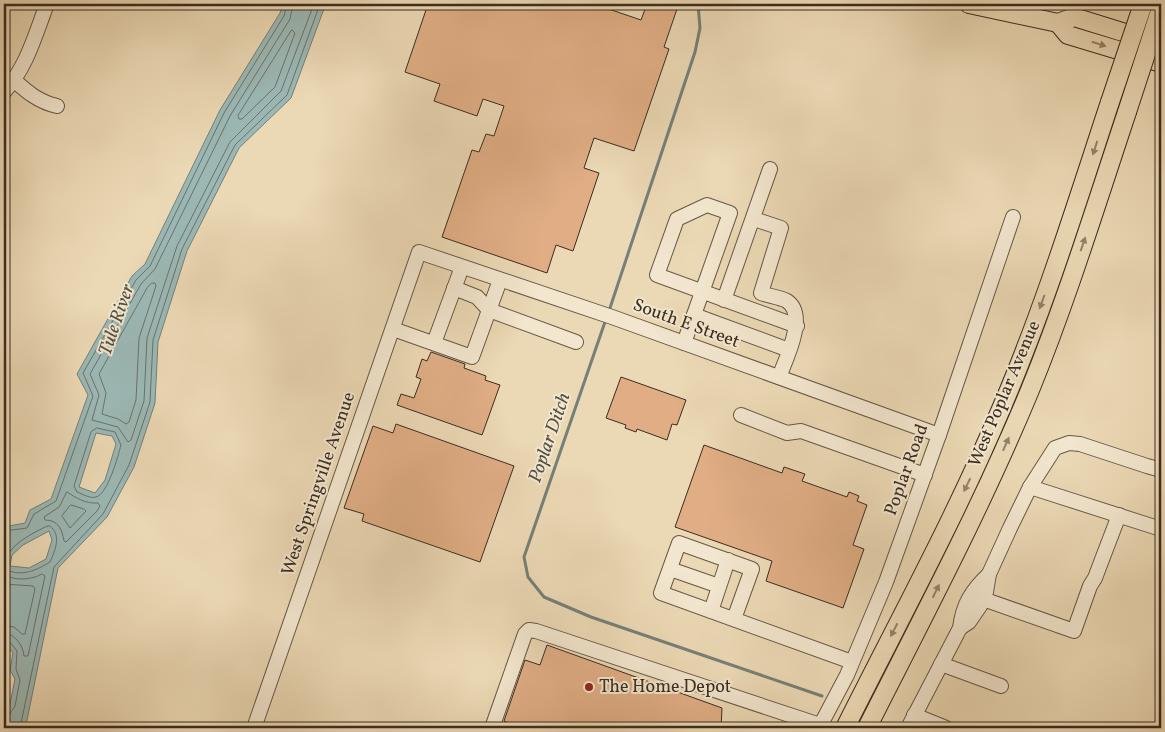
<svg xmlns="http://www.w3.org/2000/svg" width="1165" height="732" viewBox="0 0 1165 732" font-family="Vollkorn,serif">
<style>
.water{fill:#9bb8b5;stroke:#758079;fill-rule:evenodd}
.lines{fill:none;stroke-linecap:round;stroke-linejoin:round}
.shore{stroke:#6b726a;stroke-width:1}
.stream{stroke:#758079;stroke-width:3}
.building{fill:#e0ad85;stroke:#3b2d20}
.minor-casing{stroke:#675845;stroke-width:16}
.major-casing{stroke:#3b2d20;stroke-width:20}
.minor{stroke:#f2e6ce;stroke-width:14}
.major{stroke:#ebd8b4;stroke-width:18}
.major-bridge-casing{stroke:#3b2d20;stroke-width:20;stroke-linecap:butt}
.major-bridge{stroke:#ebd8b4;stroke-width:18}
.oneway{fill:#93826a}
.poi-dot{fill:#8f2418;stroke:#f2e6ce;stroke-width:2}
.labels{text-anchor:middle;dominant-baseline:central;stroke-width:4;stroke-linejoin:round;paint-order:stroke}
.street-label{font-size:18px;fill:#3b2d20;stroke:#f2e6ce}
.poi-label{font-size:18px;fill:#3b2d20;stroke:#f2e6ce;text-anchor:start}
.water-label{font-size:19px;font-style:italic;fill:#535045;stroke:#f2e6ce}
</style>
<rect width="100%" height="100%" fill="#ebd8b4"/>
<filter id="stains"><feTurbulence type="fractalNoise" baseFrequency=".004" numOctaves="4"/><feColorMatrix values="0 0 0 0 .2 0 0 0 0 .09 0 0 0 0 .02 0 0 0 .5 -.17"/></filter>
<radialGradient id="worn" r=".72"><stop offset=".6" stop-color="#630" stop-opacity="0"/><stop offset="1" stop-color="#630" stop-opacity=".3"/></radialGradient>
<path class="water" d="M 283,4 L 325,4 L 325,6 L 291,98 L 239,148 L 187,251 L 158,342 L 155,403 L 134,467 L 107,517 L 58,568 L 26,725 L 24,728 L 4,728 L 4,715 L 10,704 L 15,679 L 10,670 L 13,653 L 4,642 L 4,527 L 25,523 L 30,510 L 51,499 L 88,395 L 77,374 L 132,276 L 145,264 L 220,110 L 280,13 ZM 96,433 L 112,436 L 116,444 L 105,480 L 95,493 L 79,487 ZM 49,531 L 52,540 L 46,559 L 29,568 L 10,566 L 12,555 L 23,545 Z"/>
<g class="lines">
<g class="shore">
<path d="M 293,4 L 290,19 L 230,116 L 155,269 L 141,284 L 90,374 L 99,395 L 92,420 L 118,427 L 128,442 L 131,440 L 144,401 L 147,338 L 177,246 L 230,142 L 281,91 L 314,4"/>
<path d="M 292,30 L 295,33 L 275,87 L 242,119 L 239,119 L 238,116 Z"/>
<path d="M 152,283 L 155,283 L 156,286 L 139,338 L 136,400 L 129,422 L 126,424 L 118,419 L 102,414 L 106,393 L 99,374 L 147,288 Z"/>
<path d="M 97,428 L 115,432 L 121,445 C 118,456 108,494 96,497 C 91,499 82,494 77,492 L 74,486 L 91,432 Z"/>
<path d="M 67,492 C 76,498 86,504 98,503 L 100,506 L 97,511 L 66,542 L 64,541 C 62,529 58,520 45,520 L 44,517 L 59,507 Z"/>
<path d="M 71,505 L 84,509 L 86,511 L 70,528 L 62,516 Z"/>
<path d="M 50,526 C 62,535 55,551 50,562 C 37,570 22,577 7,570 C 0,548 32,534 45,527 Z"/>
<path d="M 4,531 L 27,528 L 34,514 L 56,501 L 93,396 L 83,373 L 136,280 L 150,266 L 224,113 L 284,16 L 287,4"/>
<path d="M 4,575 C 16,581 31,580 42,574 L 45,576 L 28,656 L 24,656 C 23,645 15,634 4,633"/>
<path d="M 4,584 L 33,586 L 35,589 L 25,634 L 22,634 L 14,627 L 4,625"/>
<path d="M 4,639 L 9,641 L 17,651 L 16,669 L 20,680 L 15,706 L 9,715 L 4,716"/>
<path d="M 20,728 L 54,567 L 103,514 L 129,465 L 150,402 L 153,340 L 182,249 L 235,145 L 287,95 L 320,4"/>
</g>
<g class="stream">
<path d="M 609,311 L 695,52 L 700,28 L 698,4"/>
<path d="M 606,319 L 524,557 L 528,577 L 544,597 L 591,617 L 822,696"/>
</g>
</g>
<g class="building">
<path d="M 428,4 L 594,4 L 641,20 L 647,4 L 673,4 L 678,6 L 664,47 L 669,49 L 634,151 L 594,138 L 584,168 L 599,173 L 573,251 L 556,245 L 547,273 L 442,237 L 472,150 L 479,152 L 486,134 L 494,136 L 504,106 L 483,99 L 477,116 L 434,101 L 440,84 L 405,72 Z"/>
<path d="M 431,352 L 465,364 L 464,368 L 486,376 L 485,380 L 500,385 L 482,435 L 397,405 L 401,394 L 414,398 L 421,379 L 416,377 L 422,359 L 427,361 Z"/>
<path d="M 621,377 L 686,400 L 677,425 L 672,424 L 667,440 L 637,429 L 636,432 L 625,428 L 626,425 L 606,418 Z"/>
<path d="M 396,424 L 514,466 L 480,562 L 362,521 L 364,514 L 344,508 L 373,426 L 393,433 Z"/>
<path d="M 704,445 L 782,473 L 784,467 L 805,474 L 802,481 L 847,497 L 849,492 L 859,496 L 857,501 L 867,505 L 853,545 L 864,549 L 843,608 L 766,581 L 772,561 L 675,527 Z"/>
<path d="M 547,645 L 722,708 L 721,728 L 518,728 L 519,727 L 504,721 L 525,660 L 540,665 Z"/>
</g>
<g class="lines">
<g class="minor-casing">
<g id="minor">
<path d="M 14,80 C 27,92 39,102 57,106"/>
<path d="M 4,92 C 27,67 35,35 47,4"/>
<path d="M 754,219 L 781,228 L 761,293 C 768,296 780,297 787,301 C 808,315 786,359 779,377"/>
<path d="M 454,288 L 477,297 L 489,310 L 576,342"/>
<path d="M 724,300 L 770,169"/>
<path d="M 694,315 L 789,350"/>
<path d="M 393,329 L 472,357 L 500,280"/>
<path d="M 434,343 L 462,267"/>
<path d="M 684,343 C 699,300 715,256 730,213 L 707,205 L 677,219 L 657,275 L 797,326"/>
<path d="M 741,415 L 787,433 L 801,431 L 925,475"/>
<path d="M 1030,487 L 1161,529"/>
<path d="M 670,569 L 719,586"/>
<path d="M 983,599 L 1074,631 L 1090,586 L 1095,578 L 1119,515"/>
<path d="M 711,611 L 728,560"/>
<path d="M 734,619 L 752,569 L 679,543 L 661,593 L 852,662"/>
<path d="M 960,628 L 969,622 L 980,606 L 986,592 L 989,574 L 1010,528 L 1030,487 L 1055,448 L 1069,443 L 1080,444 L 1147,466 L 1161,470"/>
<path d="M 941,664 L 1001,686"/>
<path d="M 914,715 L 946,728"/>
<path d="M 254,728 L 419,252 L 612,317 L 939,435"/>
<path d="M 492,728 L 525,634 L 529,630 L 536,631 L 820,725"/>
<path d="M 819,728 L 847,675 L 886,582 L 939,435 L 1013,217"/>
<path d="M 908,728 L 960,628 C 963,604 972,590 989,574"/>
</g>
</g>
<g class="major-casing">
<g id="major">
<path d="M 969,4 L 1058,23 L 1074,17 L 1161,44"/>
<path d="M 1058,23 L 1068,35 L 1161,63"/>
<path d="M 845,728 C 898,622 955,518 1001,409 C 1044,309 1076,205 1110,102"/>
<path d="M 867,728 C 923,617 982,506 1030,390 C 1067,299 1096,205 1127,112"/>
</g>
</g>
<use href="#minor" class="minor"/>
<use href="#major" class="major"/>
<g class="major-bridge-casing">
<g id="major-bridge">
<path d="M 1110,102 L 1143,4"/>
<path d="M 1127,112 L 1161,8"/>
</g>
</g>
<use href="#major-bridge" class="major-bridge"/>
</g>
<defs><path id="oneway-solid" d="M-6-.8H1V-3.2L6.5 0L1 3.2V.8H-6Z" transform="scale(1.25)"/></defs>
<g class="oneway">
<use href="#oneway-solid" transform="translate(1099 44) rotate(17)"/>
<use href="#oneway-solid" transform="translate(1095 148) rotate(108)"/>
<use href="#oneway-solid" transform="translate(1083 244) rotate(-71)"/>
<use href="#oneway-solid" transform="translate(1042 302) rotate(110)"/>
<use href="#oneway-solid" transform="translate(1006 444) rotate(-66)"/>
<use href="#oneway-solid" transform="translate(967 485) rotate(116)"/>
<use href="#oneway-solid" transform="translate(936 591) rotate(-64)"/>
<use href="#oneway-solid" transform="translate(894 630) rotate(117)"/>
</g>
<circle class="poi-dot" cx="589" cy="687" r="5"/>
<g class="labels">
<g class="street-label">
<text transform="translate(686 324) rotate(20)">South E Street</text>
<text transform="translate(1005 394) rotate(-67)">West Poplar Avenue</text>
<text transform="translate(907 470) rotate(-70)">Poplar Road</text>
<text transform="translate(319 484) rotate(-71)">West Springville Avenue</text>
</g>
<g class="poi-label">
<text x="599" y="687">The Home Depot</text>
</g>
<g class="water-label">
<text transform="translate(117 320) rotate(-71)">Tule River</text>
<text transform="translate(550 438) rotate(-71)">Poplar Ditch</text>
</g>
</g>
<rect width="1165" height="732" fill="none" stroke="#ebd8b4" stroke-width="20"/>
<rect x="5" y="5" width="1155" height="722" fill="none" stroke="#3b2d20" stroke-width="2.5"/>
<rect x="10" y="10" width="1145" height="712" fill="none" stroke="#3b2d20"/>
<rect width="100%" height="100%" filter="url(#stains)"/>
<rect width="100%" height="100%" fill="url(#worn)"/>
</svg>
